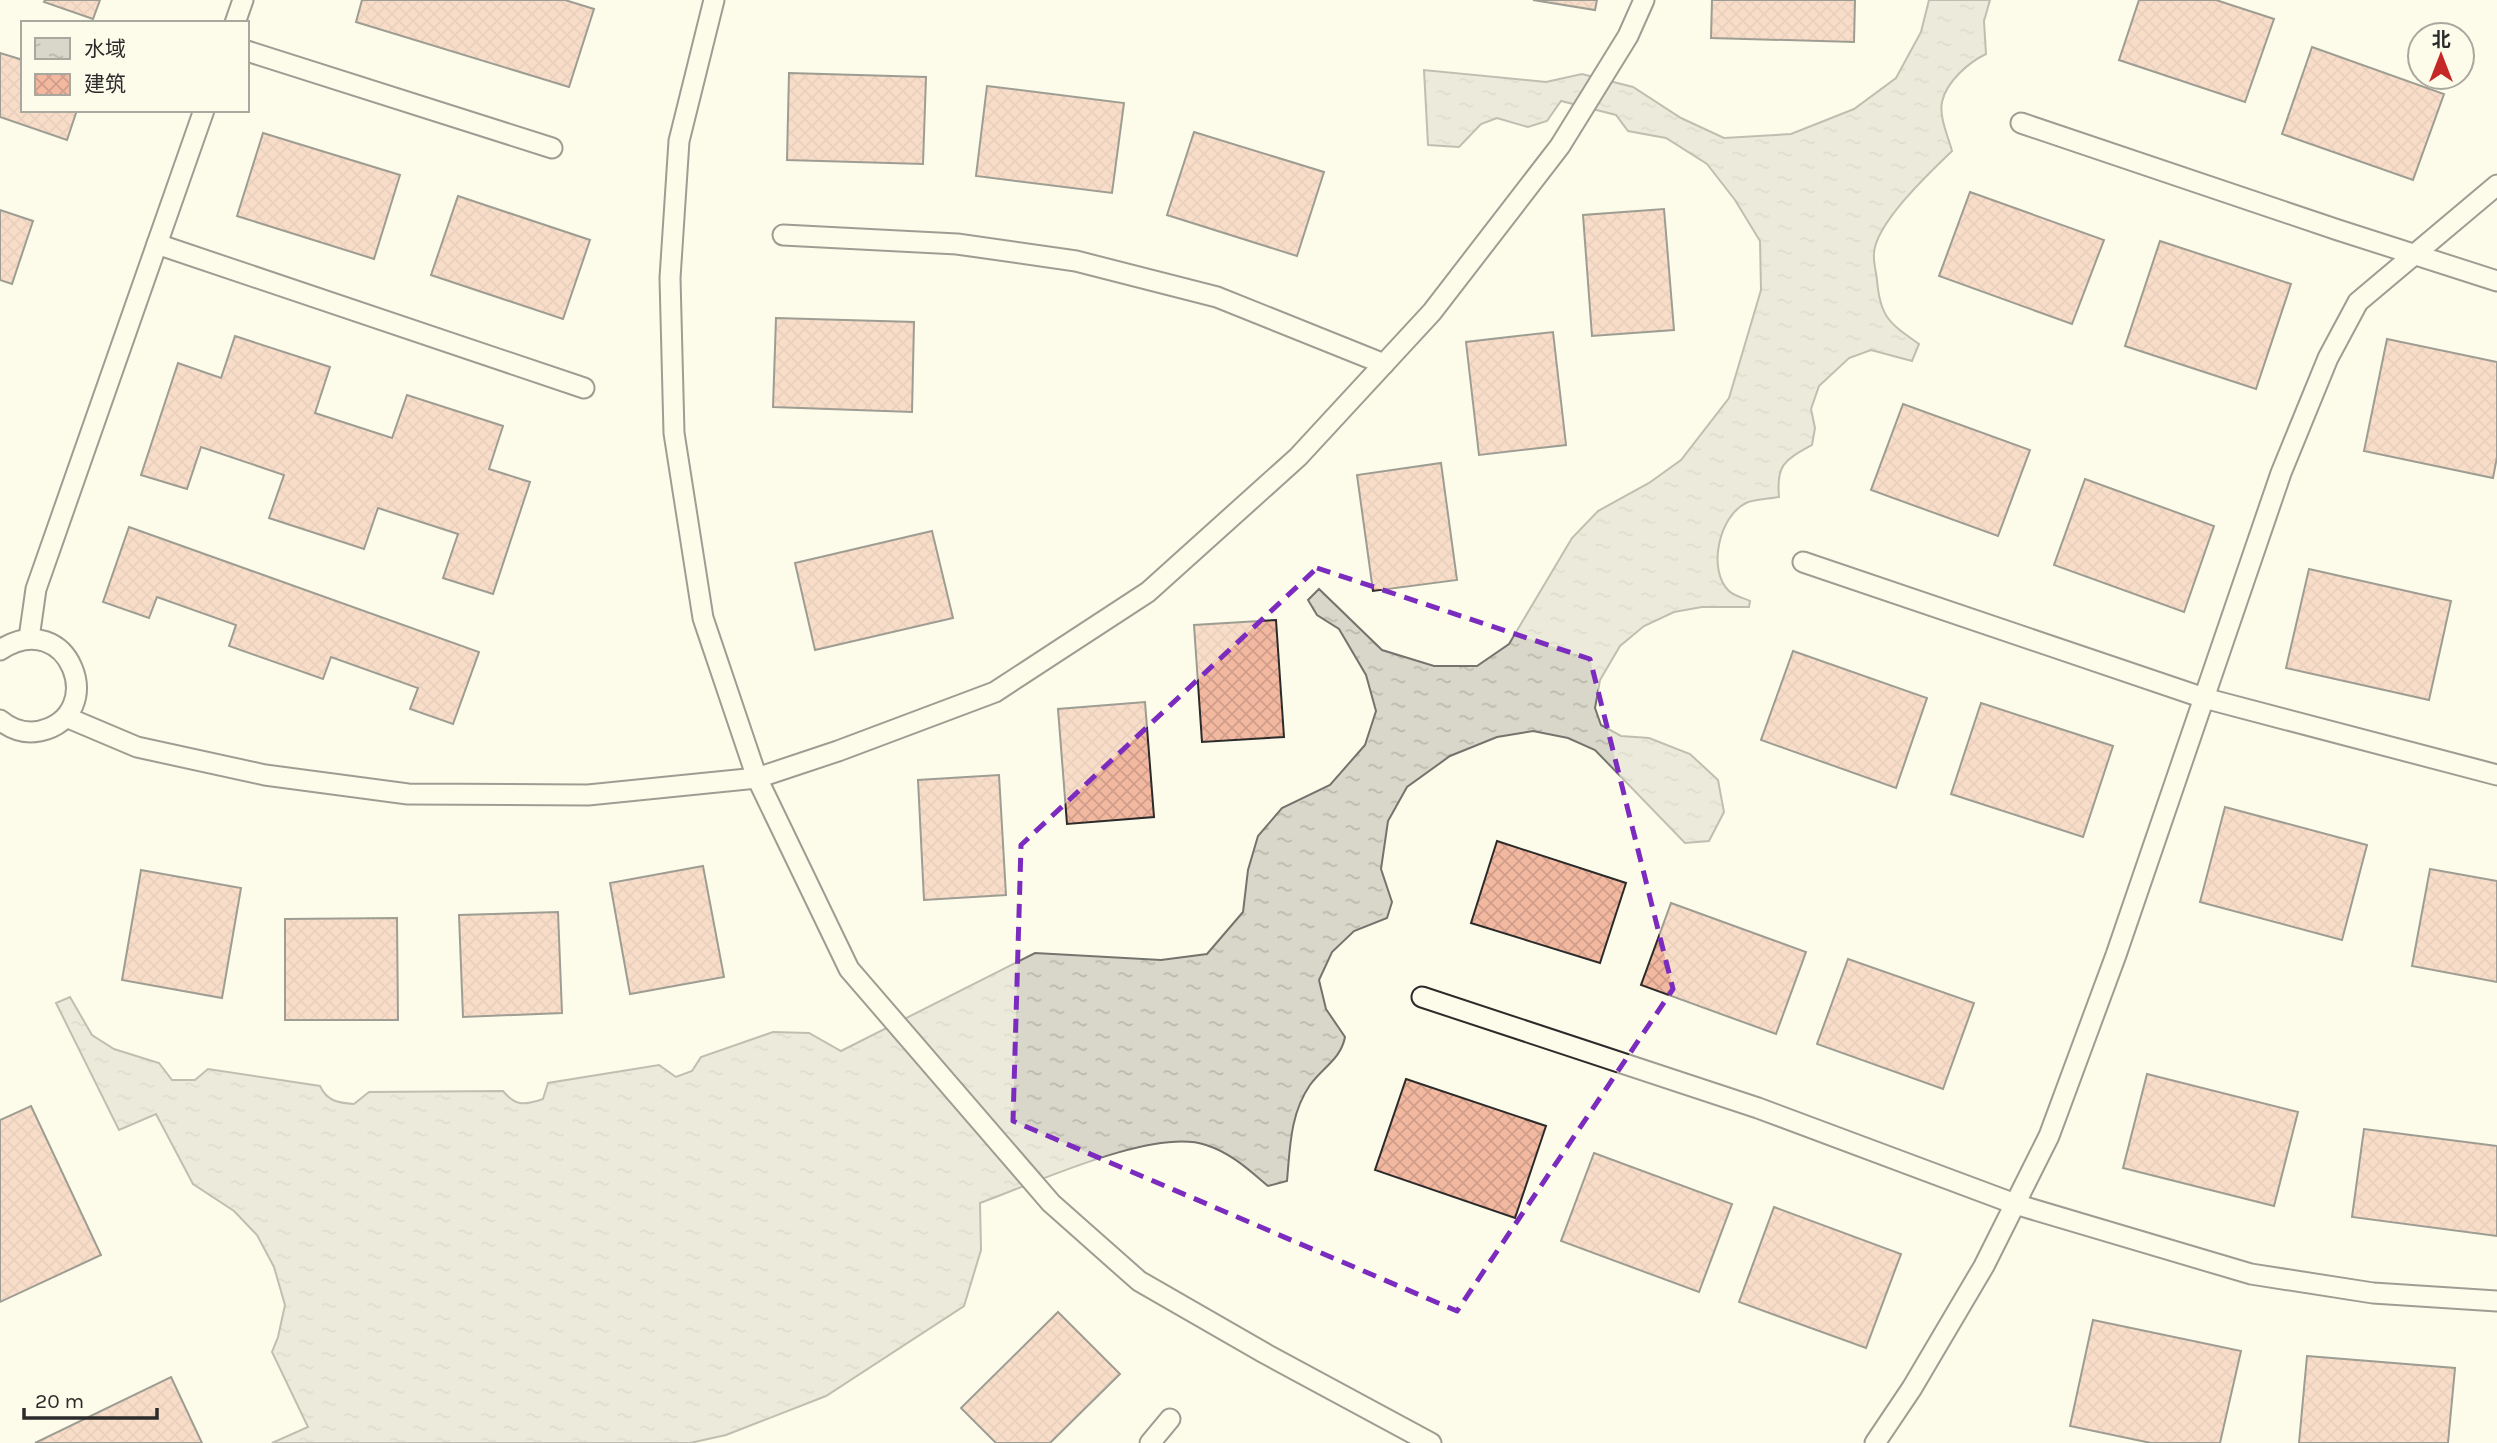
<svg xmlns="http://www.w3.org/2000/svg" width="2497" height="1443" viewBox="0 0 2497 1443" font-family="Karla,'Noto Sans SC',sans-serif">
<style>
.water{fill:url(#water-ripples);stroke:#74746e;stroke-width:2}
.building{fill:url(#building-cross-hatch);stroke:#2b2b2b;stroke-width:2}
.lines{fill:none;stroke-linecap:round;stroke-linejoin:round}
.lane-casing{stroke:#2b2b2b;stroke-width:23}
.lane{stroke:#fdfbea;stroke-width:19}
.marked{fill:none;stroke:#7b2cbf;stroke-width:5;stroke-dasharray:14 9;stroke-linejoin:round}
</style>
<defs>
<pattern id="water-ripples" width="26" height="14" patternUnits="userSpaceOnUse" patternTransform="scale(1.75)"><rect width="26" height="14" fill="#d8d7c9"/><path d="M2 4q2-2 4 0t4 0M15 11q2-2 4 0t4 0" fill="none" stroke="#bab9ad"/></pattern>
<pattern id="building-cross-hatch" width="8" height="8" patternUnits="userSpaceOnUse" patternTransform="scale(1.75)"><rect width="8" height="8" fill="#f2b8a0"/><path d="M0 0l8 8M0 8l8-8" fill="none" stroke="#d09e8a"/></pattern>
</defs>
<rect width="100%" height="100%" fill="#fdfbea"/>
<path class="water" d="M 1929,0 L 1990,0 L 1984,21 L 1986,54 C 1969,62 1946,82 1942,102 C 1939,117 1948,136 1952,151 C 1930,172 1876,223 1874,253 C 1873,261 1876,271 1877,280 C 1880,317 1889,323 1919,344 L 1912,361 L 1871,350 L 1849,358 L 1819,386 L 1811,409 L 1815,428 L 1812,445 C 1785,460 1776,464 1779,497 C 1768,499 1755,499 1746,503 C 1719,516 1707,570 1729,591 C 1734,596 1744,598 1750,601 L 1749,607 L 1702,607 L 1674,612 L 1644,626 L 1620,646 L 1600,680 L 1595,708 L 1601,725 L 1621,736 L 1649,738 L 1690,754 L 1718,780 L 1724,812 L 1709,841 L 1685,843 L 1595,750 L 1568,738 L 1533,731 L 1497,737 L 1450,756 L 1407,787 L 1388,821 L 1381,869 L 1392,902 L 1387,918 L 1354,931 L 1332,952 L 1319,980 L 1326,1009 L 1345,1037 C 1341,1059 1322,1068 1310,1085 C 1290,1114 1290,1148 1287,1181 L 1268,1186 C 1248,1169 1231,1153 1206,1145 C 1154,1127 1033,1184 980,1203 L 981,1250 L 964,1306 L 826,1396 L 726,1435 L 690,1443 L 272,1443 L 308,1427 L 272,1352 L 278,1337 L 285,1305 L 274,1267 L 257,1235 L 234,1211 L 193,1184 L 156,1114 L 119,1130 L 56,1003 L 70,997 L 92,1035 L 114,1049 L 159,1063 L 172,1080 L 195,1080 L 208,1069 L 320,1086 C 327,1101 338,1103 354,1104 L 369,1092 L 503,1091 C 516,1107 525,1105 543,1099 L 548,1083 L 659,1065 L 676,1077 L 692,1071 L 701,1057 L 773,1032 L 809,1033 L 841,1051 L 1035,953 L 1161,960 L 1207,954 L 1243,912 L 1248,870 L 1258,836 L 1282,808 L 1330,785 L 1365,745 L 1376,711 L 1366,675 L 1339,629 L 1317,615 L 1308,600 L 1319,589 L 1382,650 L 1434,666 L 1477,666 L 1509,644 L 1572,538 L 1598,511 L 1649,483 L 1681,460 L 1729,398 L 1761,290 L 1760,241 L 1735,200 L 1707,164 L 1666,138 L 1628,131 L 1616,115 L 1561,101 L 1547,121 L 1528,127 L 1497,118 L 1481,124 L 1459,147 L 1428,145 L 1424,70 L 1546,82 L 1582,74 L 1633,87 L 1681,118 L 1724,138 L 1791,134 L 1854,109 L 1896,78 L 1921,32 Z"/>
<g class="building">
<path d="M 45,0 L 100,0 L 93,19 L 44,2 Z"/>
<path d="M 362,0 L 565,0 L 594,9 L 569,87 L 356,22 Z"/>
<path d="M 1533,0 L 1597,0 L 1595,10 Z"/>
<path d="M 1712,0 L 1855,0 L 1854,42 L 1711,38 Z"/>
<path d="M 2139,0 L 2216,0 L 2274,19 L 2245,102 L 2119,60 Z"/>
<path d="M 2312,47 L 2444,94 L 2413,180 L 2282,134 Z"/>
<path d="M 0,53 L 23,60 L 23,110 L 77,110 L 67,140 L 0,117 Z"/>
<path d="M 789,73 L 926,77 L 923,164 L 787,160 Z"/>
<path d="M 987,86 L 1124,103 L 1112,193 L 976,176 Z"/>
<path d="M 1194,132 L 1324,172 L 1297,256 L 1167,215 Z"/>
<path d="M 263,133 L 400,175 L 374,259 L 237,216 Z"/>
<path d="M 1970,192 L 2104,240 L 2072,324 L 1939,276 Z"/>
<path d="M 458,196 L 590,240 L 563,319 L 431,275 Z"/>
<path d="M 1664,209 L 1674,330 L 1592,336 L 1583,215 Z"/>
<path d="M 0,210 L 33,221 L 12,284 L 0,280 Z"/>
<path d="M 2160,241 L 2291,284 L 2256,389 L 2125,346 Z"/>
<path d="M 776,318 L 914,322 L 912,412 L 773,407 Z"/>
<path d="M 1553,332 L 1566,445 L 1479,455 L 1466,342 Z"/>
<path d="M 235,336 L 330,367 L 315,413 L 392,438 L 407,395 L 503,426 L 489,469 L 530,482 L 493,594 L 443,578 L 458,534 L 378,508 L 364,549 L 269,518 L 284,475 L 201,447 L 187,489 L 141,475 L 178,363 L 221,378 Z"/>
<path d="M 2387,339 L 2497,362 L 2497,457 L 2493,478 L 2364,451 Z"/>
<path d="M 1903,404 L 2030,450 L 1998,536 L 1871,490 Z"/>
<path d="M 1441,463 L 1457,580 L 1373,591 L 1357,475 Z"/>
<path d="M 2085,479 L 2214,526 L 2184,612 L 2054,565 Z"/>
<path d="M 129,527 L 479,652 L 453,724 L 410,709 L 418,688 L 331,657 L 323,679 L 229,646 L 236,625 L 157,597 L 149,618 L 103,602 Z"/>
<path d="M 932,531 L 953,618 L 815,650 L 795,563 Z"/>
<path d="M 2309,569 L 2451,601 L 2429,700 L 2286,668 Z"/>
<path d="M 1276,620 L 1284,737 L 1202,742 L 1194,625 Z"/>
<path d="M 1793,651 L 1927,698 L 1896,788 L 1761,740 Z"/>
<path d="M 1145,702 L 1154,817 L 1067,824 L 1058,709 Z"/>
<path d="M 1981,703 L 2113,746 L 2083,837 L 1951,794 Z"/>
<path d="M 999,775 L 1006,895 L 924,900 L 918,780 Z"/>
<path d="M 2225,807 L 2367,845 L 2342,940 L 2200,902 Z"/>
<path d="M 1497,841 L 1626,883 L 1600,963 L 1471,923 Z"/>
<path d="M 703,866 L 724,977 L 630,994 L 610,883 Z"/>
<path d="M 2430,869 L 2497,881 L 2497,982 L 2412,966 Z"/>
<path d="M 141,870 L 241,888 L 222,998 L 122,980 Z"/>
<path d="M 1671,903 L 1806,952 L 1776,1034 L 1641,985 Z"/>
<path d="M 558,912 L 562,1013 L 463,1017 L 459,915 Z"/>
<path d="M 397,918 L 398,1020 L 285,1020 L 285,919 Z"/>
<path d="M 1848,959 L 1974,1003 L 1943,1089 L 1817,1044 Z"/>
<path d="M 2147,1074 L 2298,1112 L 2274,1206 L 2123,1168 Z"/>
<path d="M 1406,1079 L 1546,1126 L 1515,1218 L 1375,1170 Z"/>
<path d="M 31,1106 L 101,1255 L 0,1302 L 0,1120 Z"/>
<path d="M 2364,1129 L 2497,1146 L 2497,1236 L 2352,1217 Z"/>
<path d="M 1594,1153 L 1732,1204 L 1699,1292 L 1561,1241 Z"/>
<path d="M 1774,1207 L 1901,1254 L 1866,1348 L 1739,1302 Z"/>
<path d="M 1058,1312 L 1120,1374 L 1050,1443 L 996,1443 L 961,1408 Z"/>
<path d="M 2093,1320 L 2241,1351 L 2220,1443 L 2151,1443 L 2070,1426 Z"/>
<path d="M 2307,1356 L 2455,1368 L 2448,1443 L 2299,1443 Z"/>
<path d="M 171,1377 L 202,1443 L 35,1443 Z"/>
</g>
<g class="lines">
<g class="lane-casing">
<g id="lane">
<path d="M 714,0 L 679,141 L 670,278 L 674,433 L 703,618 L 757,778 L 849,969 L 1051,1203 L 1139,1281 L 1266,1354 L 1431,1443"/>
<path d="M 235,23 L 243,0"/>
<path d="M 247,51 L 552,148"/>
<path d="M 2021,123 L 2338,230 L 2497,281"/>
<path d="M 783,235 L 957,244 L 1076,261 L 1217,297 L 1384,364"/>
<path d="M 157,244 L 584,388"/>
<path d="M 1803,562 L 2204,698 L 2497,775"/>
<path d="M 29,638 L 36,589 L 204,110"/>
<path d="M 0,650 C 69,605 110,715 40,731 C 25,734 12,730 0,720"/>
<path d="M 66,717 L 137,747 L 265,775 L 408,794 L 588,795 L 757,778 L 838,751 L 995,692 L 1148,592 L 1298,457 L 1432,312 L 1560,146 L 1628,36 L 1644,0"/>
<path d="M 1422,997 L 1758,1108 L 2015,1204 L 2251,1274 L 2373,1293 L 2497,1301"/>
<path d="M 1150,1443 L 1170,1419"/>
<path d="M 1875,1443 L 1912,1388 L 1984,1266 L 2049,1136 L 2116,955 L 2281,473 L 2328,358 L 2358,302 L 2497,185"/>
</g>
</g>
<use href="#lane" class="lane"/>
</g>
<path d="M0 0H2497V1443H0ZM 1317,568 L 1590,659 L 1673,989 L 1457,1311 L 1013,1121 L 1021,845 Z" fill="#fdfbea" fill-opacity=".55" fill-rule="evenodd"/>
<path class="marked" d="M 1317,568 L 1590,659 L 1673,989 L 1457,1311 L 1013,1121 L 1021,845 Z"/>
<rect x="21" y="21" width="228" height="91" fill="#fdfbea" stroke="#a9a89e" stroke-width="2"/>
<rect x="35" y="38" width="35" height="21" fill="url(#water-ripples)" stroke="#a9a89e" stroke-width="2"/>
<text x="84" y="56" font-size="21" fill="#2b2b2b">水域</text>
<rect x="35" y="74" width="35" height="21" fill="url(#building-cross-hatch)" stroke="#a9a89e" stroke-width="2"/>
<text x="84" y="91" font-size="21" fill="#2b2b2b">建筑</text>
<g transform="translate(2441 56)"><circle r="33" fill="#fdfbea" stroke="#a9a89e" stroke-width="2"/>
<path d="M0-5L12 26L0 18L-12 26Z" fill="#c62828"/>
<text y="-10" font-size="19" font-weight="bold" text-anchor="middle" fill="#2b2b2b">北</text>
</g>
<path d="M24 1408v10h133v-10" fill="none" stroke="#2b2b2b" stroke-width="3.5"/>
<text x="35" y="1408" font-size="21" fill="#2b2b2b" stroke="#fdfbea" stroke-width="5" paint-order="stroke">20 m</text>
</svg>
